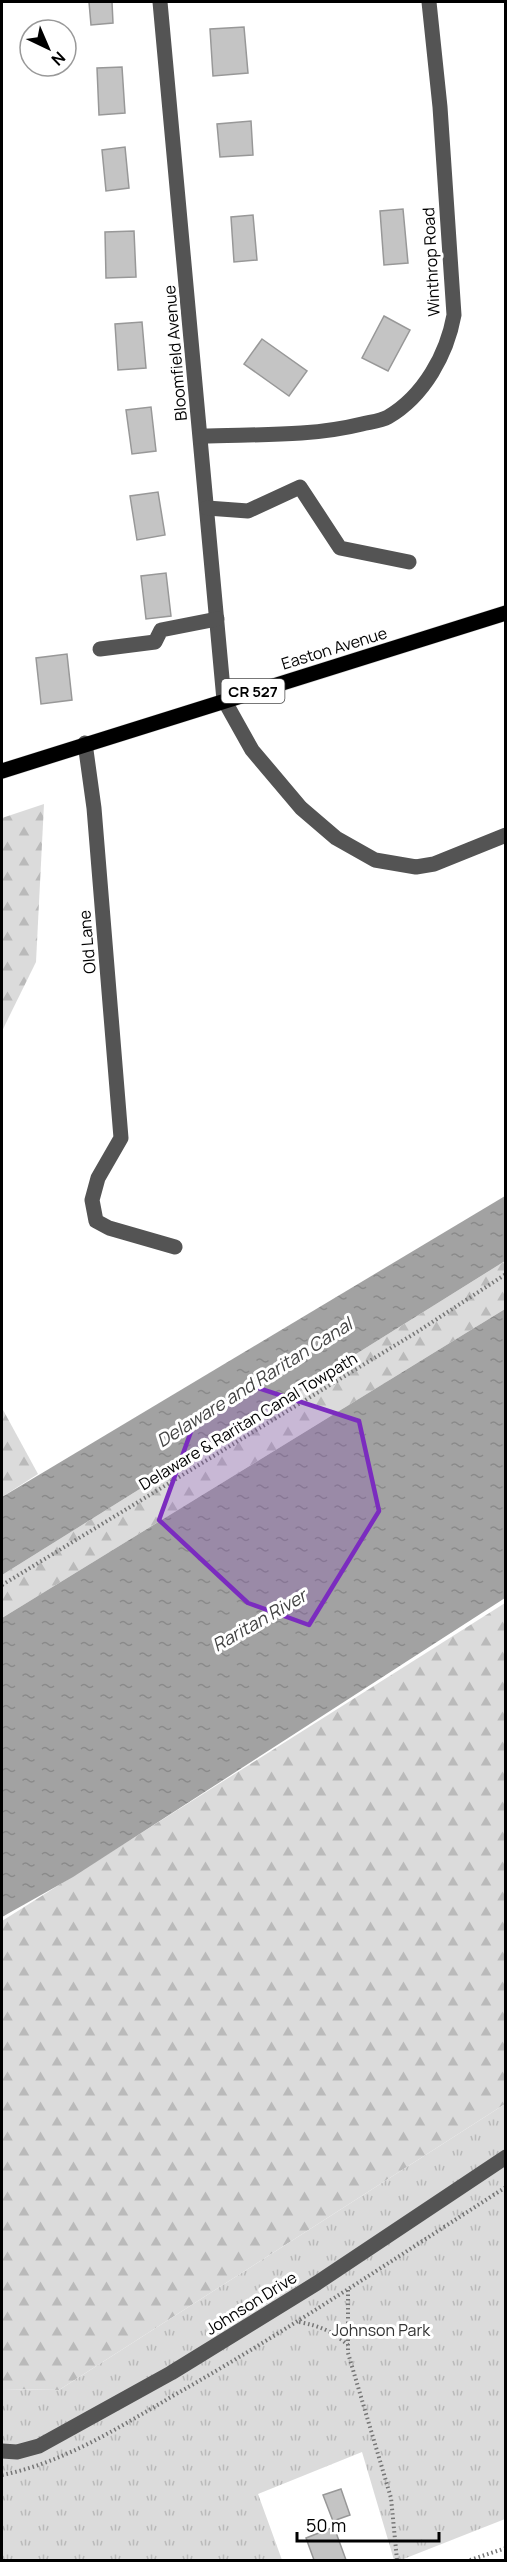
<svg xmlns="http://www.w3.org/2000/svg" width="507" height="2562" viewBox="0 0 507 2562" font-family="Manrope,sans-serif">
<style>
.forest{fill:url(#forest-firs)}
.park{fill:url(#park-tufts)}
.water{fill:url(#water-ripples)}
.building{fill:#c4c4c4;stroke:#989898;stroke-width:1.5}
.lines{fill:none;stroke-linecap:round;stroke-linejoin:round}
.major-casing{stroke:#dbdbdb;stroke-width:16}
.path{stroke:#767676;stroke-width:4;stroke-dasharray:1.5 3;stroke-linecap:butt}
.minor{stroke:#545454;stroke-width:15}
.major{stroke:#000;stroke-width:15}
.marked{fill:#7b2cbf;fill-opacity:0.2;stroke:#7b2cbf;stroke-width:4.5;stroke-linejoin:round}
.labels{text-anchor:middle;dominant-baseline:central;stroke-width:6;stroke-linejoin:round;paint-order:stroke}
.shield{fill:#fff;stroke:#4c4c4c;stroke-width:1.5}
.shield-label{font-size:15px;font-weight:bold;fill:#000}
.street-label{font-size:16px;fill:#000;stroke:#fff}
.park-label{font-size:16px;fill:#323232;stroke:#fff}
.water-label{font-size:18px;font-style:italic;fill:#434343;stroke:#fff}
</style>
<defs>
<pattern id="forest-firs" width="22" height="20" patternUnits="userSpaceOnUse" patternTransform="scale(1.5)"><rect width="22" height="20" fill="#dbdbdb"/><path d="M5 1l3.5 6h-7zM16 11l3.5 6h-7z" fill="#bababa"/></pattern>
<pattern id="park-tufts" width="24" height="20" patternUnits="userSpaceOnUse" patternTransform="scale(1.5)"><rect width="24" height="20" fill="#dbdbdb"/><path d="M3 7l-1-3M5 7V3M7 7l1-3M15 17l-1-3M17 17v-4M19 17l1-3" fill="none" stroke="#bababa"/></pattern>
<pattern id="water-ripples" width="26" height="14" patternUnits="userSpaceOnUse" patternTransform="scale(1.5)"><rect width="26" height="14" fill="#a2a2a2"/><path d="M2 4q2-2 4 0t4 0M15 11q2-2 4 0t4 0" fill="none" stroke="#8a8a8a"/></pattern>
</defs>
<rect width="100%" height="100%" fill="#fff"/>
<g class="forest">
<path d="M 44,804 L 36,962 L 2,1031 L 2,818 Z"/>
<path d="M 505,1261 L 505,1309 L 2,1618 L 2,1575 Z"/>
<path d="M 2,1408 L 38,1474 L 2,1497 Z"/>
<path d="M 505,1603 L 505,2104 L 59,2390 L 2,2389 L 2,1921 Z"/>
</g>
<path class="park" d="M 505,2104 L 505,2519 L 401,2560 L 394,2560 L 362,2452 L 258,2494 L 282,2560 L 2,2560 L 2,2389 L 59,2390 Z"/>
<g class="water">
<path d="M 505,1196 L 505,1261 L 2,1575 L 2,1497 Z"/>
<path d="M 505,1309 L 505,1598 L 73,1877 L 2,1917 L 2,1618 Z"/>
</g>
<g class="building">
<path d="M 89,2 L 112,2 L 113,23 L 91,25 Z"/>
<path d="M 244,27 L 248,73 L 213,76 L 210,29 Z"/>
<path d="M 122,67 L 125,113 L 99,115 L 97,68 Z"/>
<path d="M 251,121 L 253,155 L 220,157 L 217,124 Z"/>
<path d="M 125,147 L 129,188 L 106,191 L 102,150 Z"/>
<path d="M 403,209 L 408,263 L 384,265 L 380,211 Z"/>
<path d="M 253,215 L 257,260 L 234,262 L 231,217 Z"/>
<path d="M 134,231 L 136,277 L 106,278 L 105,232 Z"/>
<path d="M 384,316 L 410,330 L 388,371 L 362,358 Z"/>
<path d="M 142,322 L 146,368 L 118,370 L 115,324 Z"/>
<path d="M 262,339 L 307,371 L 289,396 L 244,364 Z"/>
<path d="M 151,407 L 156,451 L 132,454 L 126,410 Z"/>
<path d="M 158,492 L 165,535 L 137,540 L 130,496 Z"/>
<path d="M 166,573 L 171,616 L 146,619 L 141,576 Z"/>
<path d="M 67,654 L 72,700 L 41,704 L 36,658 Z"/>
<path d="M 341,2489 L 350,2515 L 333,2521 L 323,2495 Z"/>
<path d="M 334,2527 L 346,2560 L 314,2560 L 306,2538 Z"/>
</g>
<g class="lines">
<g class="major-casing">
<path id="major" d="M 2,771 L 506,613"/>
</g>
<g class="path">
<path d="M 2,1585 L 417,1332 L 506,1274"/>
<path d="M 348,2290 L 348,2353 L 391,2498 L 397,2560"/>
<path d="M 299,2322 C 320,2326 332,2331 348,2345"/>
<path d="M 2,2475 C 66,2462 121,2426 178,2393 C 290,2329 397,2257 506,2187"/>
<path d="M 470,2560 L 506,2548"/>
</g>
<g class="minor">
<path d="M 160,2 L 224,700 L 252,750 L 301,808 L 336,838 L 375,860 L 416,867 L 434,864 L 506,835"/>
<path d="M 201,436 C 254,434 310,437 362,424 C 370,422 381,421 388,417 C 424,396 447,354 454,315 L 440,107 L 429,2"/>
<path d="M 207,508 L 248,511 L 300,487 L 340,548 L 409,562"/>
<path d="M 100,649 L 155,642 L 161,630 L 217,619"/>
<path d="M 85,743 L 94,808 L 121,1138 L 98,1178 L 92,1200 L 96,1221 L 109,1228 L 175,1247"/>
<path d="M 2,2451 L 17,2452 L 39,2446 L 171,2373 L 317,2283 L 506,2157"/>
</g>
<use href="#major" class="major"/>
</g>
<path class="marked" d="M 249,1385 L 359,1421 L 379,1511 L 309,1625 L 248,1603 L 159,1520 L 193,1426 Z"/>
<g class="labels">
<rect class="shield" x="221.5" y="679" width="63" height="24" rx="4.5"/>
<g class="shield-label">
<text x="253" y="691">CR 527</text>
</g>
<g class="street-label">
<text transform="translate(431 262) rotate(-93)">Winthrop Road</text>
<text transform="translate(175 353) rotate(-95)">Bloomfield Avenue</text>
<text transform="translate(334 648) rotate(-17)">Easton Avenue</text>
<text transform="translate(87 942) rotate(-95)">Old Lane</text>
<text transform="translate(248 1421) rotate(-31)">Delaware &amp; Raritan Canal Towpath</text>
<text transform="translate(251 2303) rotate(-32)">Johnson Drive</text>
</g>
<g class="park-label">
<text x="381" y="2330">Johnson Park</text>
</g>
<g class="water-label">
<text transform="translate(254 1382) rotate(-32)">Delaware and Raritan Canal</text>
<text transform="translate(259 1620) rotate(-30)">Raritan River</text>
</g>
</g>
<rect width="507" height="2562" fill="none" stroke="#000000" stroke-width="6"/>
<g transform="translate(48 48) rotate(136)"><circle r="28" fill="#ffffff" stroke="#999999" stroke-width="1.5"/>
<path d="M0-4.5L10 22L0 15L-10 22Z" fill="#000000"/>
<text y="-9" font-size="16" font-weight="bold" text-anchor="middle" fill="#000000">N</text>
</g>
<path d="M297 2532v9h142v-9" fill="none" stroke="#000000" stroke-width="3"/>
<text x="306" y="2532" font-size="18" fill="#000000" stroke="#ffffff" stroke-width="4.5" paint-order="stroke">50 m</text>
</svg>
